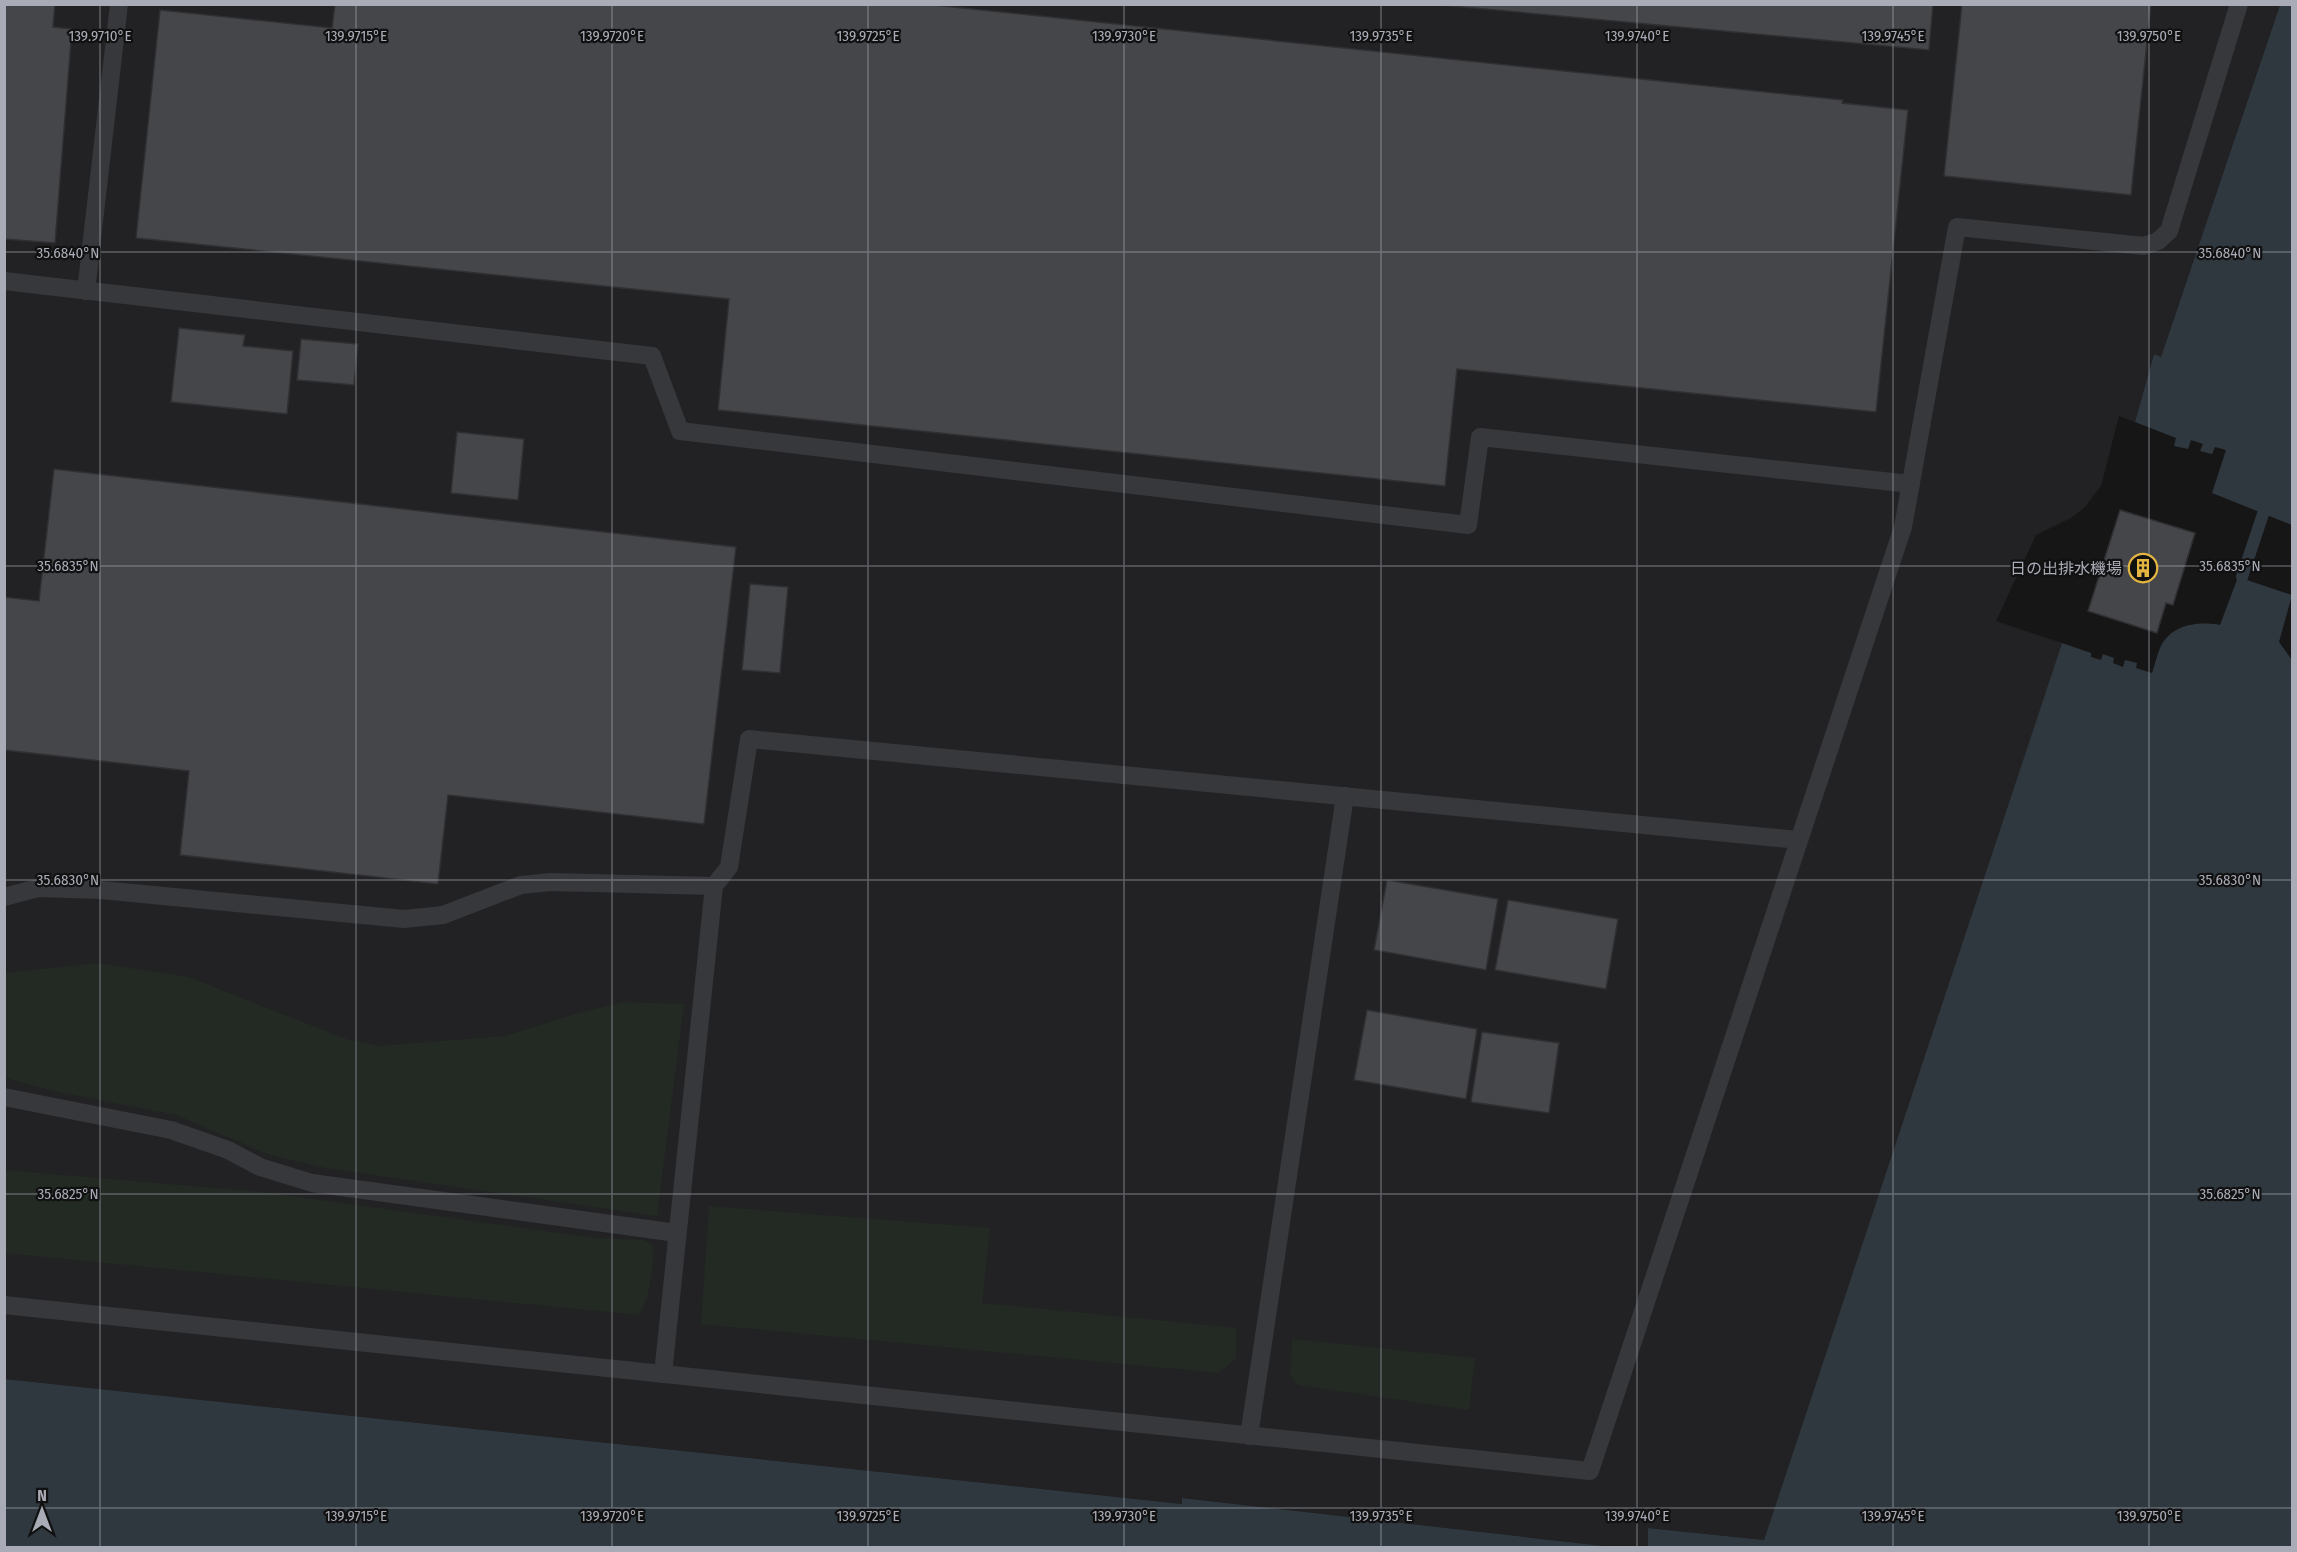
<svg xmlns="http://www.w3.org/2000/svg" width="2297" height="1552" viewBox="0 0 2297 1552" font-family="'Fira Sans Condensed','Noto Sans JP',sans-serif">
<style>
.built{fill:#222224}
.green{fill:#222a23}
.water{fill:#30383f}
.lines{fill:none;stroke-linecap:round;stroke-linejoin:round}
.stream{stroke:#30383f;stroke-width:12}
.building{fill:#45464a;stroke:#303033;stroke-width:1.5}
.service{stroke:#37383c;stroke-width:18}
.ticks{fill:none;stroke:#a9acb6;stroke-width:1.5;stroke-opacity:0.45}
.labels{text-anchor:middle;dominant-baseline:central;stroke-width:4.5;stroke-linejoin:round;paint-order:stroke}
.poi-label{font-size:16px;fill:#a9acb6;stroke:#111112;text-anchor:end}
.ticks-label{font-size:15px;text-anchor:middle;fill:#a9acb6;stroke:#111112;stroke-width:4.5;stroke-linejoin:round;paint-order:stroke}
</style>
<rect width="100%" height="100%" fill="#161617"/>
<path class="built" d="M 5,5 L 2280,5 L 2161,357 L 2154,354 L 2135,422 L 2119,416 L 2101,486 L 2084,508 L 2071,518 L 2036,535 L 1996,621 L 2062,643 L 1764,1540 L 1649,1528 L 1648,1547 L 1613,1547 L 1183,1498 L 1182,1504 L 5,1379 Z"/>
<g class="green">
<path d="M 98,963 L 189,977 L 346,1039 L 379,1046 L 505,1036 L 572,1015 L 623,1002 L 684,1004 L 657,1216 L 325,1168 L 267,1154 L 176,1115 L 58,1092 L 5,1078 L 5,973 Z"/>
<path d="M 5,1170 L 263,1192 L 595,1238 L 643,1240 L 653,1245 C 654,1264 650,1300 639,1315 L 5,1253 Z"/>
<path d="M 709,1206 L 990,1228 L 982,1303 L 1236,1328 L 1236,1358 L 1219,1373 L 701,1324 Z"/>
<path d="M 1292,1339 L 1475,1358 L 1469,1410 L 1298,1385 L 1290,1374 Z"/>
</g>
<g class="water">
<path d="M 2280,5 L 2292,5 L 2292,525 L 2212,493 L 2226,450 L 2215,447 L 2212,454 L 2200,451 L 2203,444 L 2191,440 L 2188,449 L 2174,446 L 2176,438 L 2135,422 L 2154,354 L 2161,357 Z"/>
<path d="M 2238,577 L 2292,595 L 2279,642 L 2292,660 L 2292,1547 L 1648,1547 L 1648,1528 L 1764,1540 L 2062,643 L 2091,653 L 2091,657 L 2101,660 L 2103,654 L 2114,658 L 2113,663 L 2123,667 L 2125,660 L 2137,663 L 2136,668 L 2152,673 C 2155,665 2157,654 2161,646 C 2172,624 2199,621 2220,625 Z"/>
<path d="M 5,1379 L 1182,1504 L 1182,1498 L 1613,1547 L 5,1547 Z"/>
</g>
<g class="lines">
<path class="stream" d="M 2242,577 L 2268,499"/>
</g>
<g class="building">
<path d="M 4,4 L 55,4 L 53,27 L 72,29 L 55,243 L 4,239 Z"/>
<path d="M 335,4 L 924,4 L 1843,100 L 1842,103 L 1908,110 L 1876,412 L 1457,369 L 1445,486 L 718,410 L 729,299 L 136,238 L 160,10 L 332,28 Z"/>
<path d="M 1430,4 L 1933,4 L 1929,50 Z"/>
<path d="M 1962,4 L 2151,4 L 2131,195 L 1944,176 Z"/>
<path d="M 179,328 L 245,335 L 243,346 L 293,351 L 287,414 L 171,402 Z"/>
<path d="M 301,339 L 358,344 L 354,385 L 297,380 Z"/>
<path d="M 457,432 L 524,439 L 518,500 L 451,493 Z"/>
<path d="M 54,469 L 736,547 L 704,824 L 448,795 L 438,884 L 180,855 L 189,771 L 4,750 L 4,597 L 39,601 Z"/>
<path d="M 2120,510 L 2195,533 L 2173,605 L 2166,603 L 2157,633 L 2088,611 Z"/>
<path d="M 750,584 L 788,587 L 780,673 L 742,670 Z"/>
<path d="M 1387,880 L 1498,899 L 1486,970 L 1374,950 Z"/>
<path d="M 1508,900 L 1618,919 L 1606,989 L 1495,970 Z"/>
<path d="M 1367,1010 L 1477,1029 L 1466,1099 L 1354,1080 Z"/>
<path d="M 1482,1032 L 1559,1043 L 1549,1113 L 1471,1102 Z"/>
</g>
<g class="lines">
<g class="service">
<path d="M 4,281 L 652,356 L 680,431 L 1468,525 L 1480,437 L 1911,484"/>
<path d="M 86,291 L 119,4"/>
<path d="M 4,897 L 38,888 L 101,890 L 404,919 L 443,915 L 521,885 L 551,882 L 714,886 L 729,867 L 749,739 L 1799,840"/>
<path d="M 4,1097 L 171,1130 L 228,1150 L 260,1167 L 312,1183 L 677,1233"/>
<path d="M 4,1305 L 1590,1471 L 1903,527 L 1957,227 L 2144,246 L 2158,241 L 2169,231 L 2239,4"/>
<path d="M 663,1374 L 714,886"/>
<path d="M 1249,1436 L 1345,796"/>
</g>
</g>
<path class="ticks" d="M 100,4 L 100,1548M 356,4 L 356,1548M 612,4 L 612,1548M 868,4 L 868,1548M 1124,4 L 1124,1548M 1381,4 L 1381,1548M 1637,4 L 1637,1548M 1893,4 L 1893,1548M 2149,4 L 2149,1548M 4,252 L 2292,252M 4,566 L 2292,566M 4,880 L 2292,880M 4,1194 L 2292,1194M 4,1508 L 2292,1508"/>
<defs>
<g id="building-ring" transform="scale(1.5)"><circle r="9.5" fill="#111112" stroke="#e4b641" stroke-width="1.5"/><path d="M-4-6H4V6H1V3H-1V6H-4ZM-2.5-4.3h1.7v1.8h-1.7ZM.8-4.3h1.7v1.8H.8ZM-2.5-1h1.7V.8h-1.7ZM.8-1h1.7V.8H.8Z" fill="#e4b641"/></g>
</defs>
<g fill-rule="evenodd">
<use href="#building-ring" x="2143" y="568"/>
</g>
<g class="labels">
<g class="poi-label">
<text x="2122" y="568">日の出排水機場</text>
</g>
</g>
<g class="ticks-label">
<text x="100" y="41">139.9710°E</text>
<text x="356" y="41">139.9715°E</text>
<text x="612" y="41">139.9720°E</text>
<text x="868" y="41">139.9725°E</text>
<text x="1124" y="41">139.9730°E</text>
<text x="1381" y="41">139.9735°E</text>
<text x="1637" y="41">139.9740°E</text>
<text x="1893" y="41">139.9745°E</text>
<text x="2149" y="41">139.9750°E</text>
<text x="68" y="258">35.6840°N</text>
<text x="2230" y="258">35.6840°N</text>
<text x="68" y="571">35.6835°N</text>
<text x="2230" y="571">35.6835°N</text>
<text x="68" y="885">35.6830°N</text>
<text x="2230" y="885">35.6830°N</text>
<text x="68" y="1199">35.6825°N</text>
<text x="2230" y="1199">35.6825°N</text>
<text x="356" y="1521">139.9715°E</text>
<text x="612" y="1521">139.9720°E</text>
<text x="868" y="1521">139.9725°E</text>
<text x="1124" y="1521">139.9730°E</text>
<text x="1381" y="1521">139.9735°E</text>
<text x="1637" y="1521">139.9740°E</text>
<text x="1893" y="1521">139.9745°E</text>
<text x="2149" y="1521">139.9750°E</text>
</g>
<rect width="2297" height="1552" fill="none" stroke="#a9acb6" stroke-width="12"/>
<g transform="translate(42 1510)" stroke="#111112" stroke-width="4.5" paint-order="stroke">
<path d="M0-4.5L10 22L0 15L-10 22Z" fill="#a9acb6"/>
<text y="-9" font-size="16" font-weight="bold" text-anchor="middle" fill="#a9acb6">N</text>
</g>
</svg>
